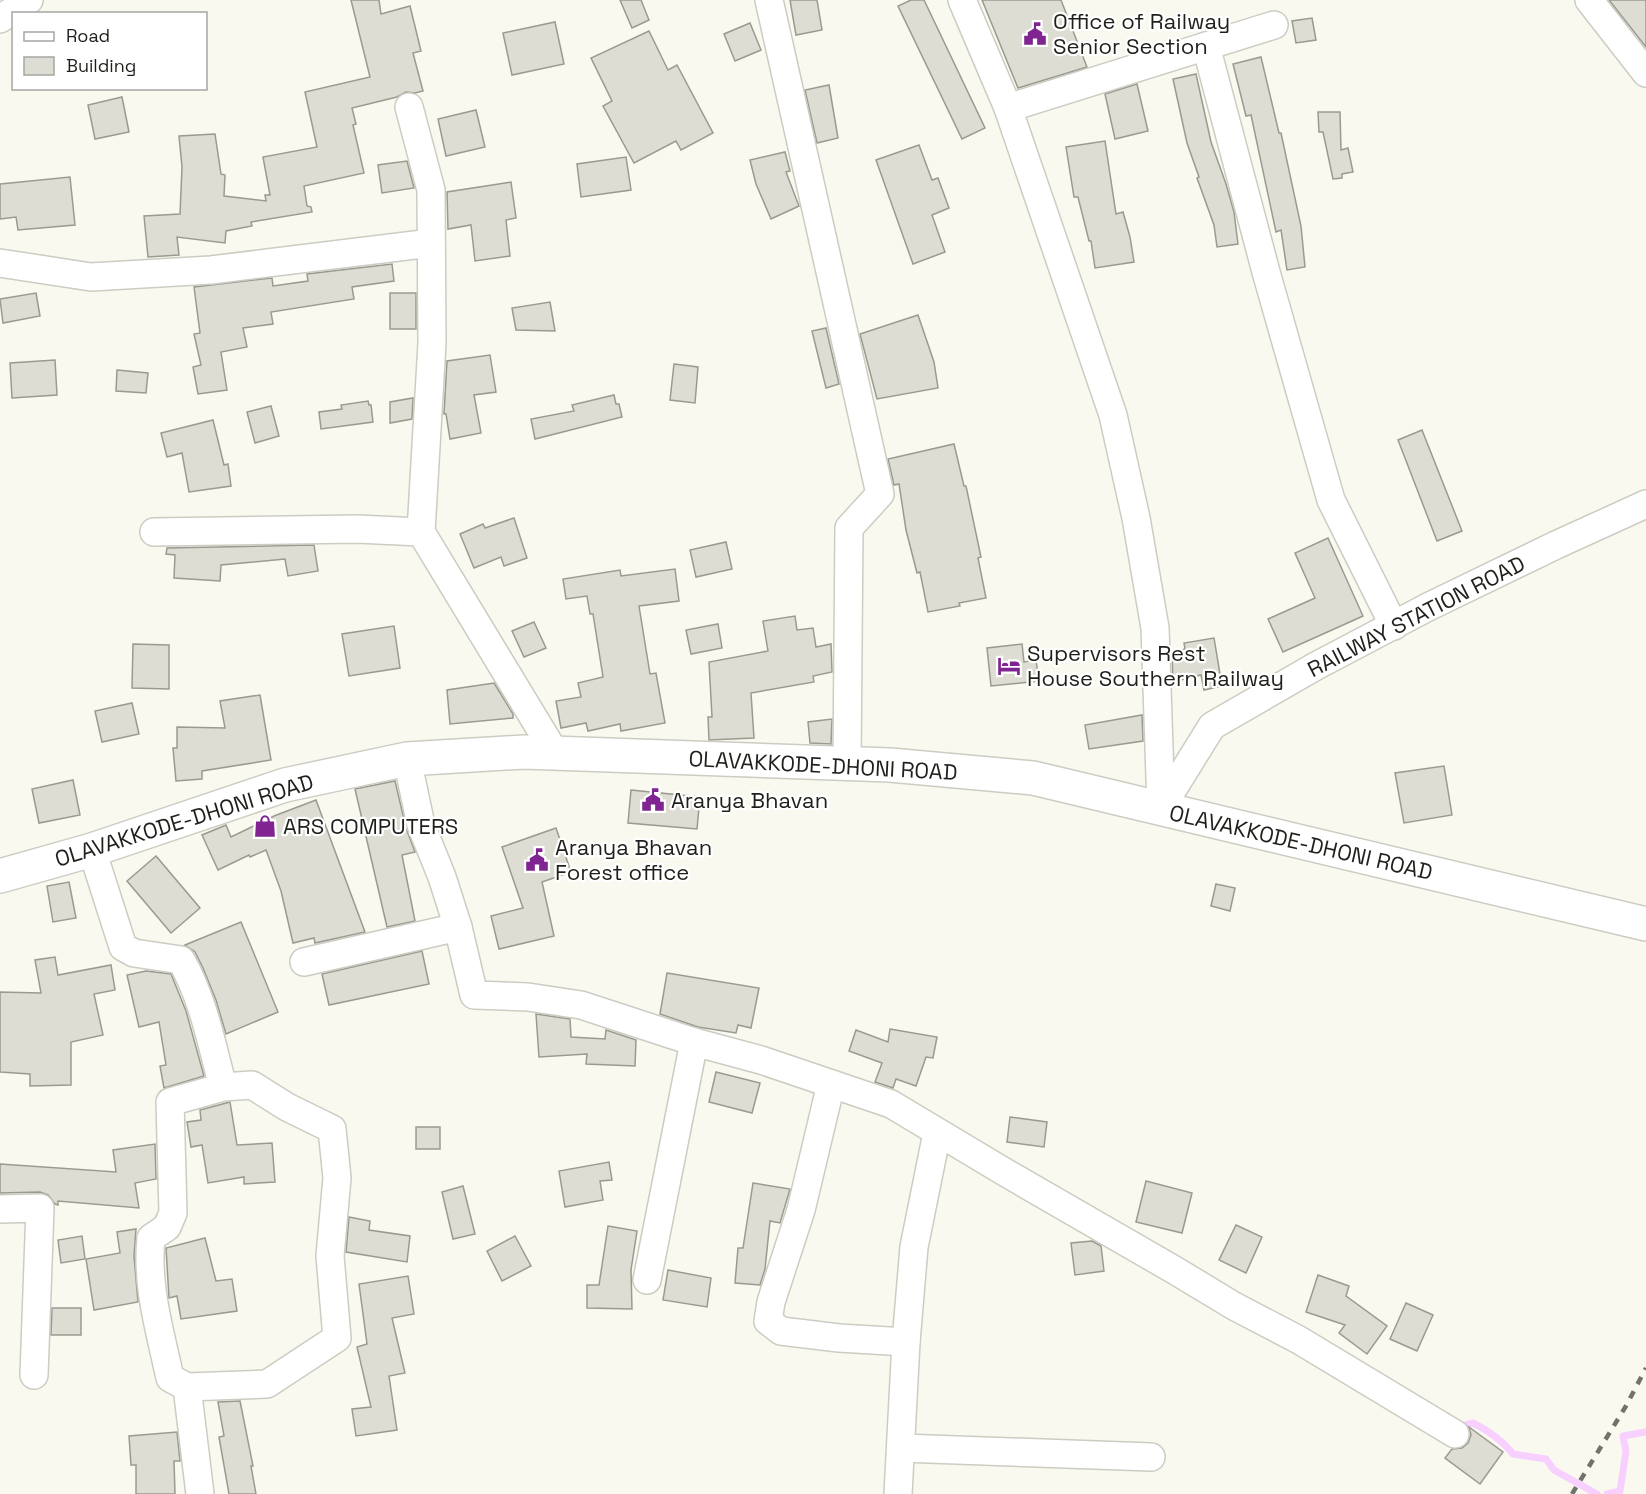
<svg xmlns="http://www.w3.org/2000/svg" width="1646" height="1494" viewBox="0 0 1646 1494" font-family="'Space Grotesk',sans-serif">
<style>
.lines{fill:none;stroke-linecap:round;stroke-linejoin:round}
.stream{stroke:#f7d0ff;stroke-width:7}
.building{fill:#ddddd3;stroke:#9a9a91;stroke-width:1.5}
.minor-casing{stroke:#ccccc3;stroke-width:30}
.major-casing{stroke:#ccccc3;stroke-width:36}
.minor{stroke:#fff;stroke-width:27}
.major{stroke:#fff;stroke-width:33}
.rail{stroke:#72726c;stroke-width:4.5;stroke-dasharray:8 8;stroke-linecap:butt}
.labels{text-anchor:middle;dominant-baseline:central;stroke-width:4.5;stroke-linejoin:round;paint-order:stroke}
.poi-label{font-size:22px;fill:#1f1f1b;stroke:#fff;text-anchor:start}
.street-label{font-size:22px;fill:#1f1f1b;stroke:#fff}
</style>
<rect width="100%" height="100%" fill="#f9f9ef"/>
<g class="lines">
<g class="stream">
<path d="M 1458,1427 L 1473,1423 C 1489,1431 1502,1440 1513,1454 L 1546,1459 L 1554,1470 L 1597,1494"/>
<path d="M 1607,1494 L 1620,1491 L 1626,1451 L 1623,1436 L 1646,1432"/>
</g>
</g>
<g class="building">
<path d="M 351,0 L 379,0 L 381,14 L 410,6 L 421,51 L 413,53 L 423,91 L 415,93 L 406,92 L 397,97 L 352,108 L 356,124 L 353,125 L 364,173 L 304,186 L 307,206 L 311,207 L 312,212 L 251,222 L 252,226 L 226,231 L 225,243 L 177,237 L 179,255 L 148,257 L 144,216 L 180,214 L 182,167 L 179,136 L 215,134 L 221,174 L 225,175 L 224,196 L 266,201 L 265,195 L 270,195 L 263,157 L 317,147 L 305,92 L 370,77 Z"/>
<path d="M 620,0 L 641,0 L 649,20 L 632,28 Z"/>
<path d="M 790,0 L 817,0 L 822,30 L 796,35 Z"/>
<path d="M 911,0 L 924,0 L 985,128 L 962,139 L 898,6 Z"/>
<path d="M 982,0 L 1061,0 L 1087,67 L 1018,88 Z"/>
<path d="M 1609,0 L 1646,0 L 1646,47 Z"/>
<path d="M 1312,18 L 1316,40 L 1296,43 L 1292,21 Z"/>
<path d="M 555,22 L 564,64 L 512,75 L 503,33 Z"/>
<path d="M 750,23 L 761,50 L 735,61 L 724,34 Z"/>
<path d="M 649,31 L 668,70 L 677,65 L 713,133 L 681,150 L 676,141 L 634,163 L 603,106 L 612,101 L 591,58 Z"/>
<path d="M 1261,57 L 1279,133 L 1281,133 L 1301,226 L 1305,267 L 1287,270 L 1281,230 L 1276,232 L 1251,115 L 1246,116 L 1233,64 Z"/>
<path d="M 1196,74 L 1211,142 L 1226,184 L 1234,212 L 1238,244 L 1217,247 L 1214,225 L 1197,178 L 1199,177 L 1187,143 L 1173,79 Z"/>
<path d="M 1137,84 L 1148,131 L 1115,139 L 1105,94 Z"/>
<path d="M 829,85 L 838,138 L 817,143 L 805,90 Z"/>
<path d="M 122,97 L 129,132 L 95,139 L 88,105 Z"/>
<path d="M 476,110 L 485,147 L 446,156 L 438,119 Z"/>
<path d="M 1318,112 L 1340,112 L 1341,150 L 1348,148 L 1353,172 L 1342,174 L 1342,178 L 1333,179 L 1323,132 L 1319,132 Z"/>
<path d="M 1105,141 L 1116,214 L 1123,212 L 1130,237 L 1134,262 L 1095,268 L 1091,241 L 1089,241 L 1078,197 L 1074,197 L 1066,147 Z"/>
<path d="M 919,145 L 932,180 L 938,178 L 949,208 L 932,215 L 945,252 L 913,264 L 876,160 Z"/>
<path d="M 785,152 L 790,171 L 786,172 L 799,206 L 771,219 L 756,184 L 750,160 Z"/>
<path d="M 626,157 L 631,190 L 581,197 L 577,164 Z"/>
<path d="M 407,161 L 414,188 L 382,193 L 378,165 Z"/>
<path d="M 70,177 L 75,225 L 18,230 L 16,217 L 0,219 L 0,184 Z"/>
<path d="M 511,182 L 516,218 L 506,220 L 510,256 L 475,261 L 471,225 L 448,229 L 447,192 Z"/>
<path d="M 392,264 L 394,281 L 352,287 L 354,299 L 271,312 L 273,324 L 243,328 L 247,347 L 221,352 L 227,390 L 198,394 L 193,367 L 201,365 L 194,334 L 200,333 L 194,287 L 272,278 L 273,286 L 308,281 L 307,274 Z"/>
<path d="M 36,293 L 40,316 L 3,323 L 0,299 Z"/>
<rect x="390" y="293" width="26" height="36"/>
<path d="M 550,302 L 555,331 L 516,330 L 512,308 Z"/>
<path d="M 918,315 L 934,362 L 938,388 L 877,399 L 860,334 Z"/>
<path d="M 826,328 L 839,384 L 826,388 L 812,331 Z"/>
<path d="M 490,355 L 496,392 L 474,395 L 481,433 L 450,439 L 446,414 L 444,414 L 447,361 Z"/>
<path d="M 55,360 L 57,395 L 12,398 L 10,363 Z"/>
<path d="M 674,364 L 698,367 L 695,403 L 670,400 Z"/>
<path d="M 117,370 L 148,373 L 146,393 L 116,391 Z"/>
<path d="M 614,395 L 616,404 L 619,404 L 622,417 L 535,439 L 531,419 L 574,411 L 572,405 Z"/>
<path d="M 413,398 L 412,419 L 390,423 L 390,402 Z"/>
<path d="M 368,401 L 369,405 L 371,405 L 373,422 L 321,429 L 319,412 L 342,409 L 341,405 Z"/>
<path d="M 271,406 L 279,436 L 255,443 L 247,412 Z"/>
<path d="M 213,420 L 224,465 L 228,464 L 231,486 L 189,492 L 182,453 L 167,457 L 161,433 Z"/>
<path d="M 1422,430 L 1462,531 L 1437,541 L 1398,440 Z"/>
<path d="M 954,444 L 964,486 L 966,486 L 981,557 L 978,558 L 986,598 L 959,603 L 960,606 L 928,612 L 920,572 L 917,573 L 906,530 L 899,484 L 894,485 L 888,459 Z"/>
<path d="M 514,518 L 527,558 L 504,566 L 501,557 L 474,568 L 460,534 L 483,524 L 485,528 Z"/>
<path d="M 1328,538 L 1363,616 L 1283,652 L 1268,619 L 1315,598 L 1295,553 Z"/>
<path d="M 726,542 L 732,569 L 696,577 L 690,550 Z"/>
<path d="M 314,545 L 318,571 L 288,576 L 285,559 L 221,565 L 220,581 L 174,578 L 175,555 L 166,554 L 167,548 Z"/>
<path d="M 675,569 L 679,601 L 639,606 L 650,674 L 656,673 L 665,723 L 621,731 L 620,724 L 588,731 L 586,723 L 561,728 L 556,701 L 581,697 L 578,683 L 603,677 L 593,614 L 590,614 L 587,596 L 566,599 L 563,579 L 620,570 L 621,576 Z"/>
<path d="M 795,616 L 797,630 L 813,628 L 816,647 L 831,644 L 832,672 L 813,676 L 814,682 L 751,693 L 754,738 L 709,740 L 708,717 L 712,717 L 709,662 L 768,651 L 763,621 Z"/>
<path d="M 534,622 L 546,648 L 524,657 L 512,631 Z"/>
<path d="M 718,624 L 722,648 L 691,654 L 686,630 Z"/>
<path d="M 394,626 L 400,668 L 349,676 L 342,634 Z"/>
<path d="M 1214,638 L 1222,686 L 1204,690 L 1201,675 L 1173,682 L 1172,653 L 1185,649 L 1184,643 Z"/>
<path d="M 133,644 L 169,645 L 169,689 L 132,688 Z"/>
<path d="M 1022,644 L 1024,662 L 1036,660 L 1039,681 L 991,686 L 987,648 Z"/>
<path d="M 494,683 L 513,714 L 513,718 L 450,724 L 447,690 Z"/>
<path d="M 260,695 L 271,760 L 202,771 L 202,779 L 176,781 L 173,748 L 177,748 L 177,727 L 225,728 L 220,701 Z"/>
<path d="M 132,703 L 139,734 L 102,742 L 95,711 Z"/>
<path d="M 1142,715 L 1143,741 L 1089,749 L 1085,725 Z"/>
<path d="M 832,719 L 831,744 L 810,743 L 808,722 Z"/>
<path d="M 1444,766 L 1452,815 L 1404,823 L 1395,773 Z"/>
<path d="M 73,780 L 80,815 L 39,823 L 32,789 Z"/>
<path d="M 395,781 L 406,828 L 415,852 L 402,855 L 415,921 L 387,927 L 355,789 Z"/>
<path d="M 631,790 L 700,797 L 697,829 L 628,823 Z"/>
<path d="M 316,800 L 365,932 L 315,943 L 314,938 L 293,943 L 281,891 L 266,850 L 250,857 L 249,855 L 218,870 L 202,835 L 226,825 L 231,837 L 274,816 Z"/>
<path d="M 556,828 L 571,872 L 542,882 L 554,936 L 499,949 L 491,916 L 523,908 L 502,847 Z"/>
<path d="M 156,856 L 200,908 L 171,933 L 127,881 Z"/>
<path d="M 69,882 L 76,918 L 53,922 L 47,886 Z"/>
<path d="M 1216,884 L 1235,888 L 1230,911 L 1211,906 Z"/>
<path d="M 241,922 L 278,1012 L 226,1034 L 216,1000 L 203,968 L 195,952 L 185,945 Z"/>
<path d="M 422,951 L 429,984 L 329,1005 L 322,974 Z"/>
<path d="M 55,957 L 58,975 L 111,965 L 115,990 L 94,994 L 103,1035 L 71,1042 L 71,1085 L 30,1086 L 30,1074 L 0,1072 L 0,992 L 41,993 L 35,960 Z"/>
<path d="M 146,971 L 171,974 L 186,1011 L 204,1076 L 164,1088 L 160,1066 L 166,1065 L 159,1022 L 139,1027 L 127,975 Z"/>
<path d="M 667,973 L 759,988 L 751,1028 L 738,1025 L 736,1033 L 698,1027 L 660,1014 Z"/>
<path d="M 536,1014 L 570,1019 L 571,1037 L 605,1039 L 606,1030 L 636,1040 L 635,1066 L 586,1064 L 587,1054 L 539,1057 Z"/>
<path d="M 890,1029 L 937,1037 L 933,1058 L 926,1057 L 916,1086 L 896,1079 L 893,1088 L 875,1082 L 882,1063 L 849,1051 L 856,1030 L 888,1042 Z"/>
<path d="M 716,1072 L 760,1083 L 752,1113 L 709,1102 Z"/>
<path d="M 230,1102 L 237,1145 L 272,1143 L 275,1182 L 244,1184 L 244,1177 L 208,1183 L 202,1145 L 191,1147 L 187,1122 L 201,1120 L 200,1110 Z"/>
<path d="M 1010,1117 L 1047,1122 L 1044,1147 L 1007,1142 Z"/>
<rect x="416" y="1127" width="24" height="22"/>
<path d="M 155,1144 L 156,1179 L 135,1183 L 139,1208 L 58,1201 L 58,1205 L 55,1204 L 48,1195 L 40,1192 L 0,1193 L 0,1164 L 116,1172 L 113,1150 Z"/>
<path d="M 609,1162 L 612,1180 L 600,1181 L 603,1200 L 565,1207 L 559,1171 Z"/>
<path d="M 1146,1181 L 1192,1193 L 1182,1233 L 1136,1222 Z"/>
<path d="M 753,1183 L 790,1189 L 780,1223 L 770,1221 L 765,1269 L 760,1285 L 735,1283 L 738,1248 L 743,1248 Z"/>
<path d="M 463,1186 L 475,1234 L 453,1239 L 442,1192 Z"/>
<path d="M 349,1217 L 370,1221 L 369,1230 L 410,1236 L 407,1262 L 346,1252 Z"/>
<path d="M 1236,1225 L 1262,1237 L 1246,1273 L 1219,1260 Z"/>
<path d="M 608,1226 L 637,1231 L 631,1270 L 632,1309 L 587,1308 L 587,1285 L 599,1285 Z"/>
<path d="M 136,1229 L 134,1256 L 138,1302 L 94,1310 L 86,1259 L 120,1253 L 117,1232 Z"/>
<path d="M 82,1236 L 85,1259 L 61,1263 L 58,1240 Z"/>
<path d="M 515,1236 L 531,1266 L 502,1281 L 487,1251 Z"/>
<path d="M 205,1238 L 216,1281 L 232,1279 L 237,1311 L 181,1319 L 177,1296 L 169,1298 L 166,1248 Z"/>
<path d="M 1092,1241 L 1101,1246 L 1104,1271 L 1075,1275 L 1071,1243 Z"/>
<path d="M 668,1270 L 711,1278 L 707,1307 L 663,1300 Z"/>
<path d="M 1318,1275 L 1349,1286 L 1346,1296 L 1387,1326 L 1367,1354 L 1339,1333 L 1345,1325 L 1306,1312 Z"/>
<path d="M 408,1276 L 414,1314 L 392,1318 L 405,1373 L 389,1376 L 397,1430 L 356,1436 L 352,1409 L 371,1407 L 357,1347 L 367,1344 L 359,1284 Z"/>
<path d="M 1406,1303 L 1433,1315 L 1417,1351 L 1390,1339 Z"/>
<path d="M 52,1308 L 81,1308 L 81,1335 L 51,1335 Z"/>
<path d="M 240,1401 L 253,1466 L 251,1466 L 256,1494 L 229,1494 L 219,1437 L 224,1436 L 218,1402 Z"/>
<path d="M 1469,1427 L 1503,1452 L 1480,1484 L 1445,1458 L 1452,1449 L 1462,1448 L 1468,1443 L 1471,1435 Z"/>
<path d="M 177,1432 L 180,1461 L 174,1461 L 175,1494 L 136,1494 L 136,1465 L 131,1465 L 129,1436 Z"/>
</g>
<g class="lines">
<g class="minor-casing">
<g id="minor">
<path d="M 769,0 L 880,494 L 849,528 L 847,764"/>
<path d="M 962,0 L 1008,108"/>
<path d="M 1589,0 L 1646,73"/>
<path d="M 0,19 L 29,0"/>
<path d="M 1206,46 L 1266,272 L 1331,500 L 1394,626"/>
<path d="M 409,107 L 431,190 L 432,343 L 421,532 L 555,753"/>
<path d="M 0,263 L 91,277 L 211,270 L 431,243"/>
<path d="M 154,532 L 357,529 L 421,532"/>
<path d="M 407,759 L 421,825 L 442,877 L 458,927 L 474,995 L 528,997 L 581,1005 L 694,1042 L 761,1060 L 891,1104 L 1008,1174 L 1176,1271 L 1234,1306 L 1299,1340 L 1455,1434"/>
<path d="M 1161,808 L 1155,628 L 1136,518 L 1113,415 L 1008,108 L 1274,25"/>
<path d="M 1161,808 L 1212,726 L 1316,666 L 1428,607 L 1556,545 L 1646,504"/>
<path d="M 92,850 L 123,947 L 134,953 L 181,960 C 203,998 212,1045 223,1087 L 252,1085 L 287,1107 L 332,1129 L 337,1178 L 330,1256 L 337,1338 L 267,1384 L 187,1387 L 170,1378 C 160,1331 146,1286 151,1238 L 167,1227 L 173,1213 L 170,1102 L 223,1087"/>
<path d="M 304,962 L 458,927"/>
<path d="M 831,1084 L 801,1210 L 771,1302 L 768,1321 L 781,1331 L 839,1338 L 906,1342"/>
<path d="M 0,1209 L 40,1208 L 34,1375"/>
<path d="M 647,1280 L 694,1042"/>
<path d="M 187,1387 L 200,1494"/>
<path d="M 902,1448 L 1151,1457"/>
<path d="M 898,1494 L 906,1342 L 914,1247 L 937,1133"/>
</g>
</g>
<g class="major-casing">
<path id="major" d="M 0,876 L 92,850 L 285,785 L 407,759 L 524,752 L 890,765 L 1033,778 L 1646,924"/>
</g>
<use href="#minor" class="minor"/>
<use href="#major" class="major"/>
<path class="rail" d="M 1572,1494 L 1626,1406 L 1646,1368"/>
</g>
<defs>
<g id="civic-bare" transform="scale(1.8)"><path d="M-.6-6.5H3V-4.5H.6V-3L4-1V1h2V6H-6V1h2V-1L-.6-3ZM-1.2 2.5V6h2.4V2.5Z" fill="#7f2490" stroke="#fff" stroke-width="2.5" paint-order="stroke"/></g>
<g id="hotel-bare" transform="scale(1.8)"><path d="M-6-4.5h1.5V1H6V5H4.5V3h-9V5H-6ZM-4 0a1.8 1.8 0 1 1 3.6 0ZM.5 0V-2.5h3Q6-2.5 6 0Z" fill="#7f2490" stroke="#fff" stroke-width="2.5" paint-order="stroke"/></g>
<g id="shop-bare" transform="scale(1.8)"><path d="M-5-2.5h2.3a2.7 3.5 0 0 1 5.4 0H5L5.5 6h-11ZM-1.5-2.5h3a1.5 2.3 0 0 0-3 0Z" fill="#7f2490" stroke="#fff" stroke-width="2.5" paint-order="stroke"/></g>
</defs>
<g fill-rule="evenodd">
<use href="#civic-bare" x="1035" y="34"/>
<use href="#hotel-bare" x="1009" y="666"/>
<use href="#civic-bare" x="653" y="800"/>
<use href="#shop-bare" x="265" y="826"/>
<use href="#civic-bare" x="537" y="860"/>
</g>
<g class="labels">
<g class="poi-label">
<text x="1053" y="21">Office of Railway<tspan x="1053" dy="25">Senior Section</tspan></text>
<text x="1027" y="653">Supervisors Rest<tspan x="1027" dy="25">House Southern Railway</tspan></text>
<text x="671" y="800">Aranya Bhavan</text>
<text x="283" y="826">ARS COMPUTERS</text>
<text x="555" y="847">Aranya Bhavan<tspan x="555" dy="25">Forest office</tspan></text>
</g>
<g class="street-label">
<text transform="translate(1416 616) rotate(-27)">RAILWAY STATION ROAD</text>
<text transform="translate(823 765) rotate(3)">OLAVAKKODE-DHONI ROAD</text>
<text transform="translate(184 820) rotate(-17)">OLAVAKKODE-DHONI ROAD</text>
<text transform="translate(1301 842) rotate(13)">OLAVAKKODE-DHONI ROAD</text>
</g>
</g>
<rect x="12" y="12" width="195" height="78" fill="#ffffff" stroke="#a5a5a4" stroke-width="1.5"/>
<rect x="24" y="32" width="30" height="9" fill="#ffffff" stroke="#a5a5a4" stroke-width="1.5"/>
<text x="66" y="42" font-size="18" fill="#1f1f1b">Road</text>
<rect x="24" y="57" width="30" height="18" fill="#ddddd3" stroke="#a5a5a4" stroke-width="1.5"/>
<text x="66" y="72" font-size="18" fill="#1f1f1b">Building</text>
</svg>
